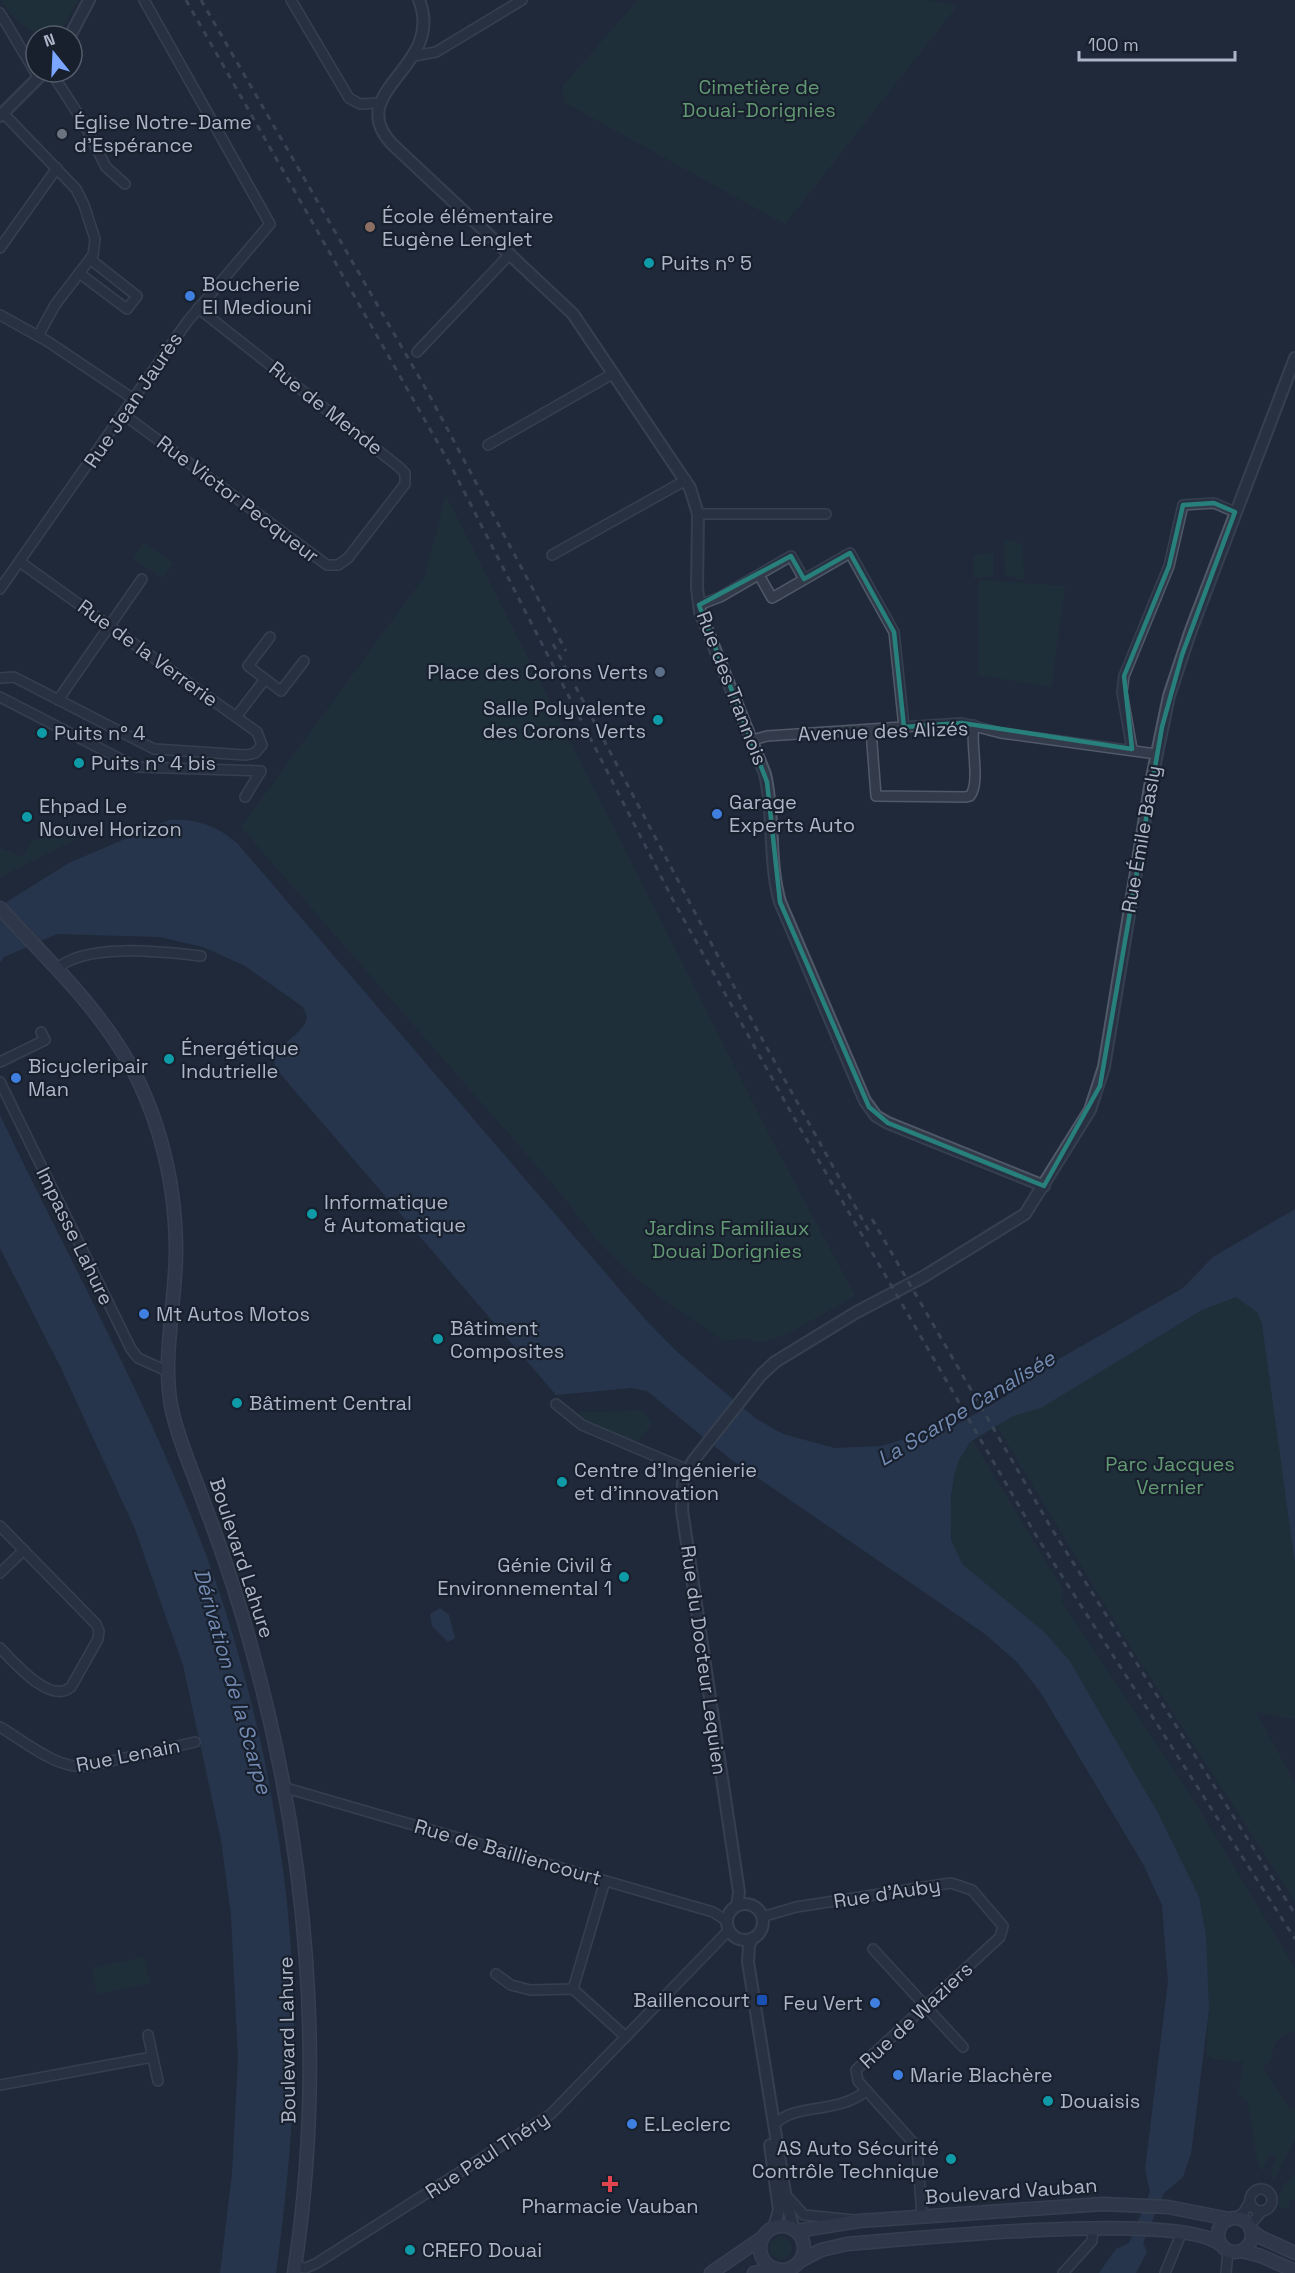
<svg xmlns="http://www.w3.org/2000/svg" width="1295" height="2273" viewBox="0 0 1295 2273" font-family="'Space Grotesk',sans-serif">
<style>
.green{fill:#21363b}
.water{fill:#314362}
.lines{fill:none;stroke-linecap:round;stroke-linejoin:round}
.minor-casing{stroke:#505968;stroke-width:12}
.tertiary-casing{stroke:#505968;stroke-width:14}
.secondary-casing{stroke:#505968;stroke-width:15}
.minor{stroke:#333b4a;stroke-width:9}
.tertiary{stroke:#333b4a;stroke-width:10}
.secondary{stroke:#404a5d;stroke-width:12}
.rail{stroke:#545f71;stroke-width:3;stroke-dasharray:6 6;stroke-linecap:butt}
.marked{fill:none;stroke:#27807b;stroke-width:4.5;stroke-linejoin:round}
.worship-dot{fill:#6b7280;stroke:#18202e;stroke-width:2}
.education-dot{fill:#8d6e63;stroke:#18202e;stroke-width:2}
.culture-dot{fill:#0f9aa8;stroke:#18202e;stroke-width:2}
.shop-dot{fill:#3f7fe0;stroke:#18202e;stroke-width:2}
.service-dot{fill:#5c6f8a;stroke:#18202e;stroke-width:2}
.transit-dot{fill:#1a4fb4;stroke:#18202e;stroke-width:2}
.health-dot{fill:#e0444e;stroke:#18202e;stroke-width:2}
.labels{text-anchor:middle;dominant-baseline:central;stroke-width:4.5;stroke-linejoin:round;paint-order:stroke}
.park-label{font-size:20px;fill:#639972;stroke:#18202e}
.poi-label{font-size:20px;fill:#adb6c7;stroke:#18202e;text-anchor:start}
.street-label{font-size:20px;fill:#adb6c7;stroke:#18202e}
.water-label{font-size:21px;font-style:italic;fill:#738ab2;stroke:#18202e}
</style>
<rect width="100%" height="100%" fill="#1f293a"/>
<g class="green">
<path d="M 1,0 L 78,0 L 58,36 C 32,36 14,22 1,0 Z"/>
<path d="M 638,0 L 927,0 L 957,6 L 785,224 L 564,102 L 563,86 Z"/>
<path d="M 446,496 L 768,1133 L 855,1296 L 785,1335 L 759,1343 L 746,1338 L 724,1341 L 665,1301 L 627,1270 L 595,1238 L 564,1197 L 241,827 L 425,576 Z"/>
<path d="M 1004,539 L 1022,544 L 1024,580 L 1005,574 Z"/>
<path d="M 144,543 L 173,563 L 162,578 L 133,558 Z"/>
<path d="M 993,552 L 993,576 L 974,578 L 974,556 Z"/>
<path d="M 979,580 L 1065,586 L 1051,687 L 978,675 Z"/>
<path d="M 75,823 L 82,836 L 0,877 L 0,848 L 23,857 L 31,842 Z"/>
<path d="M 1295,1259 L 1295,1719 L 1256,1712 L 1295,1784 L 1295,1901 L 1127,1641 L 997,1426 L 1013,1416 L 1041,1408 L 1202,1310 Z"/>
<path d="M 642,1411 L 652,1423 L 637,1443 L 580,1418 L 578,1412 Z"/>
<path d="M 972,1440 L 1063,1590 L 1062,1603 L 1194,1801 L 1295,1968 L 1295,2032 C 1277,2034 1272,2045 1271,2061 L 1262,2066 L 1290,2110 L 1295,2107 L 1295,2139 L 1273,2181 L 1271,2171 L 1277,2157 L 1269,2154 L 1263,2171 L 1258,2164 L 1248,2102 L 1238,2093 L 1244,2062 L 1213,2059 L 1206,2054 L 1209,2009 L 1206,1936 L 1199,1897 L 1159,1815 L 1003,1599 L 962,1564 L 953,1548 L 950,1518 L 954,1476 L 959,1460 Z"/>
<path d="M 144,1957 L 150,1983 L 97,1994 L 92,1968 Z"/>
<path d="M 1295,2175 L 1295,2199 L 1289,2200 L 1289,2208 L 1279,2207 C 1278,2191 1283,2184 1295,2175 Z"/>
<circle cx="781" cy="2248" r="11"/>
</g>
<g class="water">
<path d="M 169,820 C 196,818 216,825 237,843 L 645,1319 L 676,1351 L 755,1418 L 783,1434 L 834,1448 L 881,1446 L 960,1423 L 1006,1396 L 1024,1379 L 1183,1288 L 1213,1257 L 1295,1209 L 1295,1563 L 1262,1324 L 1258,1313 L 1236,1297 L 1202,1310 L 1041,1408 L 1013,1416 L 970,1442 L 959,1460 L 954,1476 L 951,1496 L 951,1540 L 962,1564 L 1044,1632 L 1069,1660 L 1159,1815 L 1199,1897 L 1206,1936 L 1209,2009 L 1191,2154 L 1183,2177 L 1164,2193 L 1143,2243 L 1147,2252 L 1136,2273 L 1099,2273 L 1116,2249 L 1129,2243 L 1150,2192 L 1145,2169 L 1168,1982 L 1162,1905 L 1143,1864 L 1041,1693 L 1017,1662 L 985,1634 L 729,1458 L 647,1391 L 632,1388 L 556,1395 L 277,1070 C 264,1047 304,1038 307,1017 L 303,1007 L 245,966 L 203,947 L 160,937 L 57,934 L 4,957 L 0,963 L 0,906 L 69,863 Z"/>
<path d="M 0,1115 C 69,1260 148,1401 205,1552 C 259,1697 294,1874 294,2030 C 295,2112 287,2192 276,2273 L 220,2273 L 232,2174 L 238,2059 L 231,1915 L 221,1840 L 183,1665 L 135,1529 L 61,1368 L 0,1248 Z"/>
<path d="M 440,1608 L 449,1615 L 455,1638 L 448,1642 L 432,1626 L 430,1614 Z"/>
</g>
<g class="lines">
<g class="minor-casing">
<g id="minor">
<path d="M 291,0 L 349,98 L 360,104 L 379,103"/>
<path d="M 0,13 L 38,77"/>
<path d="M 414,56 L 436,52 L 522,0"/>
<path d="M 51,72 L 82,120 L 106,167 L 125,184"/>
<path d="M 3,113 L 76,189 L 84,205 L 95,239 L 93,255 L 55,305 L 38,336"/>
<path d="M 0,248 L 57,168"/>
<path d="M 79,273 L 127,309 L 137,296 L 90,259"/>
<path d="M 0,315 L 47,341 L 132,398"/>
<path d="M 417,352 L 510,254"/>
<path d="M 123,414 L 327,565 L 338,565 L 348,558 L 405,484 L 405,473 L 399,467 L 198,308"/>
<path d="M 488,445 L 614,373"/>
<path d="M 698,514 L 826,514"/>
<path d="M 552,555 L 686,480"/>
<path d="M 759,575 L 772,598 L 850,553 L 894,632 L 904,727"/>
<path d="M 0,589 L 187,322 L 270,224 L 144,0"/>
<path d="M 699,605 L 720,597 L 791,556 L 804,579"/>
<path d="M 270,637 L 248,666 L 281,691 L 304,661"/>
<path d="M 0,678 L 14,677 L 154,749 L 246,755 L 255,753 L 262,745 L 257,732 L 20,562"/>
<path d="M 0,697 L 136,767 L 261,771 L 245,797"/>
<path d="M 58,700 L 142,579"/>
<path d="M 236,717 L 265,679"/>
<path d="M 871,730 L 876,796 L 965,797 L 970,796 C 981,782 970,744 974,725"/>
<path d="M 753,740 L 767,736 L 962,723 L 1001,733 L 1156,754"/>
<path d="M 1132,749 L 1122,692 L 1124,676 L 1169,566 L 1183,505 L 1214,503 L 1235,512"/>
<path d="M 57,969 C 85,942 164,952 201,956"/>
<path d="M 0,1062 L 45,1040 L 41,1032"/>
<path d="M 0,1082 L 131,1349 L 138,1358 L 169,1372"/>
<path d="M 556,1404 L 582,1425 L 688,1470"/>
<path d="M 0,1526 L 96,1624 L 99,1631 L 98,1639 L 71,1687 C 50,1705 14,1662 0,1648"/>
<path d="M 0,1573 L 24,1550"/>
<path d="M 0,1727 C 26,1742 58,1771 89,1766 L 195,1742"/>
<path d="M 286,1788 L 713,1912 L 727,1921"/>
<path d="M 762,1917 L 796,1907 L 951,1883 L 972,1890 L 1003,1926 L 1000,1937 L 856,2070 L 858,2081 L 917,2147 L 922,2217"/>
<path d="M 873,1949 L 963,2047"/>
<path d="M 496,1974 L 511,1985 L 530,1990 L 573,1989 L 626,2037"/>
<path d="M 573,1989 L 605,1881"/>
<path d="M 148,2035 L 158,2081"/>
<path d="M 0,2085 L 152,2057"/>
<path d="M 775,2124 C 797,2102 836,2115 866,2091"/>
<circle cx="1261" cy="2200" r="11"/>
<path d="M 785,2194 L 804,2215 L 854,2220"/>
<path d="M 1235,2218 L 1243,2213 L 1250,2202"/>
<path d="M 1249,2226 L 1262,2211"/>
<path d="M 295,2267 L 306,2268 L 317,2263 L 551,2114 L 729,1930"/>
<path d="M 783,2270 L 787,2273"/>
<path d="M 1063,2273 L 1092,2241 L 1093,2228"/>
<path d="M 1165,2273 L 1182,2232"/>
<path d="M 1226,2273 L 1228,2251"/>
</g>
</g>
<g class="tertiary-casing">
<g id="tertiary">
<path d="M 419,0 C 446,67 342,91 392,144 L 573,314 L 690,488 L 698,514 L 697,588 L 700,612 L 765,774 C 775,816 768,860 780,902 L 865,1101 L 876,1116 L 888,1123 L 1044,1186"/>
<path d="M 70,36 L 89,0"/>
<path d="M 0,116 L 44,72"/>
<circle cx="745" cy="1922" r="18"/>
<path d="M 737,1906 L 739,1892 L 682,1510 L 683,1483 L 693,1461 L 761,1375 L 775,1362 L 855,1313 L 923,1277 L 1025,1214 L 1090,1110 L 1104,1067 L 1150,787 L 1169,696 L 1191,630 L 1295,358"/>
<path d="M 753,1938 L 749,1945 L 748,1962 L 787,2205 L 794,2229"/>
<path d="M 770,2145 L 779,2210 L 774,2227"/>
</g>
</g>
<g class="secondary-casing">
<g id="secondary">
<path d="M 0,908 C 39,951 82,991 114,1039 C 156,1100 176,1178 176,1251 C 176,1301 161,1361 172,1410 C 179,1443 194,1474 205,1506 C 223,1553 239,1601 252,1650 C 308,1851 326,2066 294,2273"/>
<circle cx="1235" cy="2235" r="17"/>
<circle cx="782" cy="2248" r="22"/>
<path d="M 1251,2230 L 1260,2237 L 1295,2253"/>
<path d="M 796,2231 L 859,2221 L 1103,2204 L 1168,2207 L 1229,2219"/>
<path d="M 1242,2251 L 1261,2256 L 1295,2271"/>
<path d="M 800,2261 L 821,2250 L 847,2244 C 913,2239 1177,2211 1220,2244"/>
<path d="M 711,2273 L 762,2238"/>
<path d="M 754,2273 L 776,2269"/>
</g>
</g>
<use href="#minor" class="minor"/>
<use href="#tertiary" class="tertiary"/>
<use href="#secondary" class="secondary"/>
<g class="rail">
<path d="M 186,0 L 451,466 L 673,900 L 793,1116 L 1037,1537 L 1295,1939"/>
<path d="M 201,0 L 426,389 L 566,651"/>
<path d="M 553,644 L 756,1028 L 871,1235"/>
<path d="M 872,1219 L 1050,1526 L 1295,1914"/>
</g>
</g>
<path d="M0 0H1295V2273H0ZM 1214,503 L 1235,512 L 1182,655 L 1162,727 L 1100,1086 L 1044,1186 L 888,1123 L 869,1107 L 780,902 L 767,782 L 699,605 L 791,556 L 804,579 L 850,553 L 894,632 L 904,727 L 962,723 L 1132,749 L 1124,676 L 1169,566 L 1183,505 Z" fill="#1f293a" fill-opacity=".55" fill-rule="evenodd"/>
<path class="marked" d="M 1214,503 L 1235,512 L 1182,655 L 1162,727 L 1100,1086 L 1044,1186 L 888,1123 L 869,1107 L 780,902 L 767,782 L 699,605 L 791,556 L 804,579 L 850,553 L 894,632 L 904,727 L 962,723 L 1132,749 L 1124,676 L 1169,566 L 1183,505 Z"/>
<circle class="worship-dot" cx="62" cy="134" r="6"/>
<circle class="education-dot" cx="370" cy="227" r="6"/>
<g class="culture-dot">
<circle cx="649" cy="263" r="6"/>
<circle cx="658" cy="720" r="6"/>
<circle cx="42" cy="733" r="6"/>
<circle cx="79" cy="763" r="6"/>
<circle cx="27" cy="817" r="6"/>
<circle cx="169" cy="1059" r="6"/>
<circle cx="312" cy="1214" r="6"/>
<circle cx="438" cy="1339" r="6"/>
<circle cx="237" cy="1403" r="6"/>
<circle cx="562" cy="1482" r="6"/>
<circle cx="624" cy="1577" r="6"/>
<circle cx="1048" cy="2101" r="6"/>
<circle cx="951" cy="2159" r="6"/>
<circle cx="410" cy="2250" r="6"/>
</g>
<g class="shop-dot">
<circle cx="190" cy="296" r="6"/>
<circle cx="717" cy="814" r="6"/>
<circle cx="16" cy="1078" r="6"/>
<circle cx="144" cy="1314" r="6"/>
<circle cx="875" cy="2003" r="6"/>
<circle cx="898" cy="2075" r="6"/>
<circle cx="632" cy="2124" r="6"/>
</g>
<circle class="service-dot" cx="660" cy="672" r="6"/>
<rect class="transit-dot" x="756" y="1994" width="12" height="12" rx="3"/>
<path class="health-dot" d="M607 2175h6v6h6v6h-6v6h-6v-6h-6v-6h6z"/>
<g class="labels">
<g class="park-label">
<text x="759" y="87">Cimetière de<tspan x="759" dy="23">Douai-Dorignies</tspan></text>
<text x="727" y="1228">Jardins Familiaux<tspan x="727" dy="23">Douai Dorignies</tspan></text>
<text x="1170" y="1464">Parc Jacques<tspan x="1170" dy="23">Vernier</tspan></text>
</g>
<g class="poi-label">
<text x="74" y="122">Église Notre-Dame<tspan x="74" dy="23">d'Espérance</tspan></text>
<text x="382" y="216">École élémentaire<tspan x="382" dy="23">Eugène Lenglet</tspan></text>
<text x="661" y="263">Puits n° 5</text>
<text x="202" y="284">Boucherie<tspan x="202" dy="23">El Mediouni</tspan></text>
<text x="648" y="672" text-anchor="end">Place des Corons Verts</text>
<text x="646" y="708" text-anchor="end">Salle Polyvalente<tspan x="646" dy="23">des Corons Verts</tspan></text>
<text x="54" y="733">Puits n° 4</text>
<text x="91" y="763">Puits n° 4 bis</text>
<text x="729" y="802">Garage<tspan x="729" dy="23">Experts Auto</tspan></text>
<text x="39" y="806">Ehpad Le<tspan x="39" dy="23">Nouvel Horizon</tspan></text>
<text x="181" y="1048">Énergétique<tspan x="181" dy="23">Indutrielle</tspan></text>
<text x="28" y="1066">Bicycleripair<tspan x="28" dy="23">Man</tspan></text>
<text x="324" y="1202">Informatique<tspan x="324" dy="23">&amp; Automatique</tspan></text>
<text x="156" y="1314">Mt Autos Motos</text>
<text x="450" y="1328">Bâtiment<tspan x="450" dy="23">Composites</tspan></text>
<text x="249" y="1403">Bâtiment Central</text>
<text x="574" y="1470">Centre d'Ingénierie<tspan x="574" dy="23">et d'innovation</tspan></text>
<text x="612" y="1565" text-anchor="end">Génie Civil &amp;<tspan x="612" dy="23">Environnemental 1</tspan></text>
<text x="750" y="2000" text-anchor="end">Baillencourt</text>
<text x="863" y="2003" text-anchor="end">Feu Vert</text>
<text x="910" y="2075">Marie Blachère</text>
<text x="1060" y="2101">Douaisis</text>
<text x="644" y="2124">E.Leclerc</text>
<text x="939" y="2148" text-anchor="end">AS Auto Sécurité<tspan x="939" dy="23">Contrôle Technique</tspan></text>
<text x="610" y="2206" text-anchor="middle">Pharmacie Vauban</text>
<text x="422" y="2250">CREFO Douai</text>
</g>
<g class="street-label">
<text transform="translate(133 400) rotate(-56)">Rue Jean Jaurès</text>
<text transform="translate(326 408) rotate(38)">Rue de Mende</text>
<text transform="translate(238 499) rotate(37)">Rue Victor Pecqueur</text>
<text transform="translate(148 653) rotate(36)">Rue de la Verrerie</text>
<text transform="translate(732 688) rotate(69)">Rue des Trannois</text>
<text transform="translate(883 731) rotate(-2)">Avenue des Alizés</text>
<text transform="translate(1141 839) rotate(-80)">Rue Émile Basly</text>
<text transform="translate(75 1236) rotate(64)">Impasse Lahure</text>
<text transform="translate(242 1558) rotate(72)">Boulevard Lahure</text>
<text transform="translate(704 1660) rotate(82)">Rue du Docteur Lequien</text>
<text transform="translate(128 1755) rotate(-11)">Rue Lenain</text>
<text transform="translate(508 1852) rotate(16)">Rue de Bailliencourt</text>
<text transform="translate(887 1893) rotate(-9)">Rue d'Auby</text>
<text transform="translate(916 2015) rotate(-43)">Rue de Waziers</text>
<text transform="translate(287 2040) rotate(-91)">Boulevard Lahure</text>
<text transform="translate(487 2155) rotate(-33)">Rue Paul Théry</text>
<text transform="translate(1011 2191) rotate(-4)">Boulevard Vauban</text>
</g>
<g class="water-label">
<text transform="translate(966 1408) rotate(-31)">La Scarpe Canalisée</text>
<text transform="translate(233 1681) rotate(74)">Dérivation de la Scarpe</text>
</g>
</g>
<g transform="translate(54 54) rotate(342)"><circle r="28" fill="#18202e" stroke="#545c6b" stroke-width="1.5"/>
<path d="M0-4.5L10 22L0 15L-10 22Z" fill="#7aa6ff"/>
<text y="-9" font-size="16" font-weight="bold" text-anchor="middle" fill="#adb6c7">N</text>
</g>
<path d="M1079 51v9h156v-9" fill="none" stroke="#adb6c7" stroke-width="3"/>
<text x="1088" y="51" font-size="18" fill="#adb6c7" stroke="#18202e" stroke-width="4.5" paint-order="stroke">100 m</text>
</svg>
